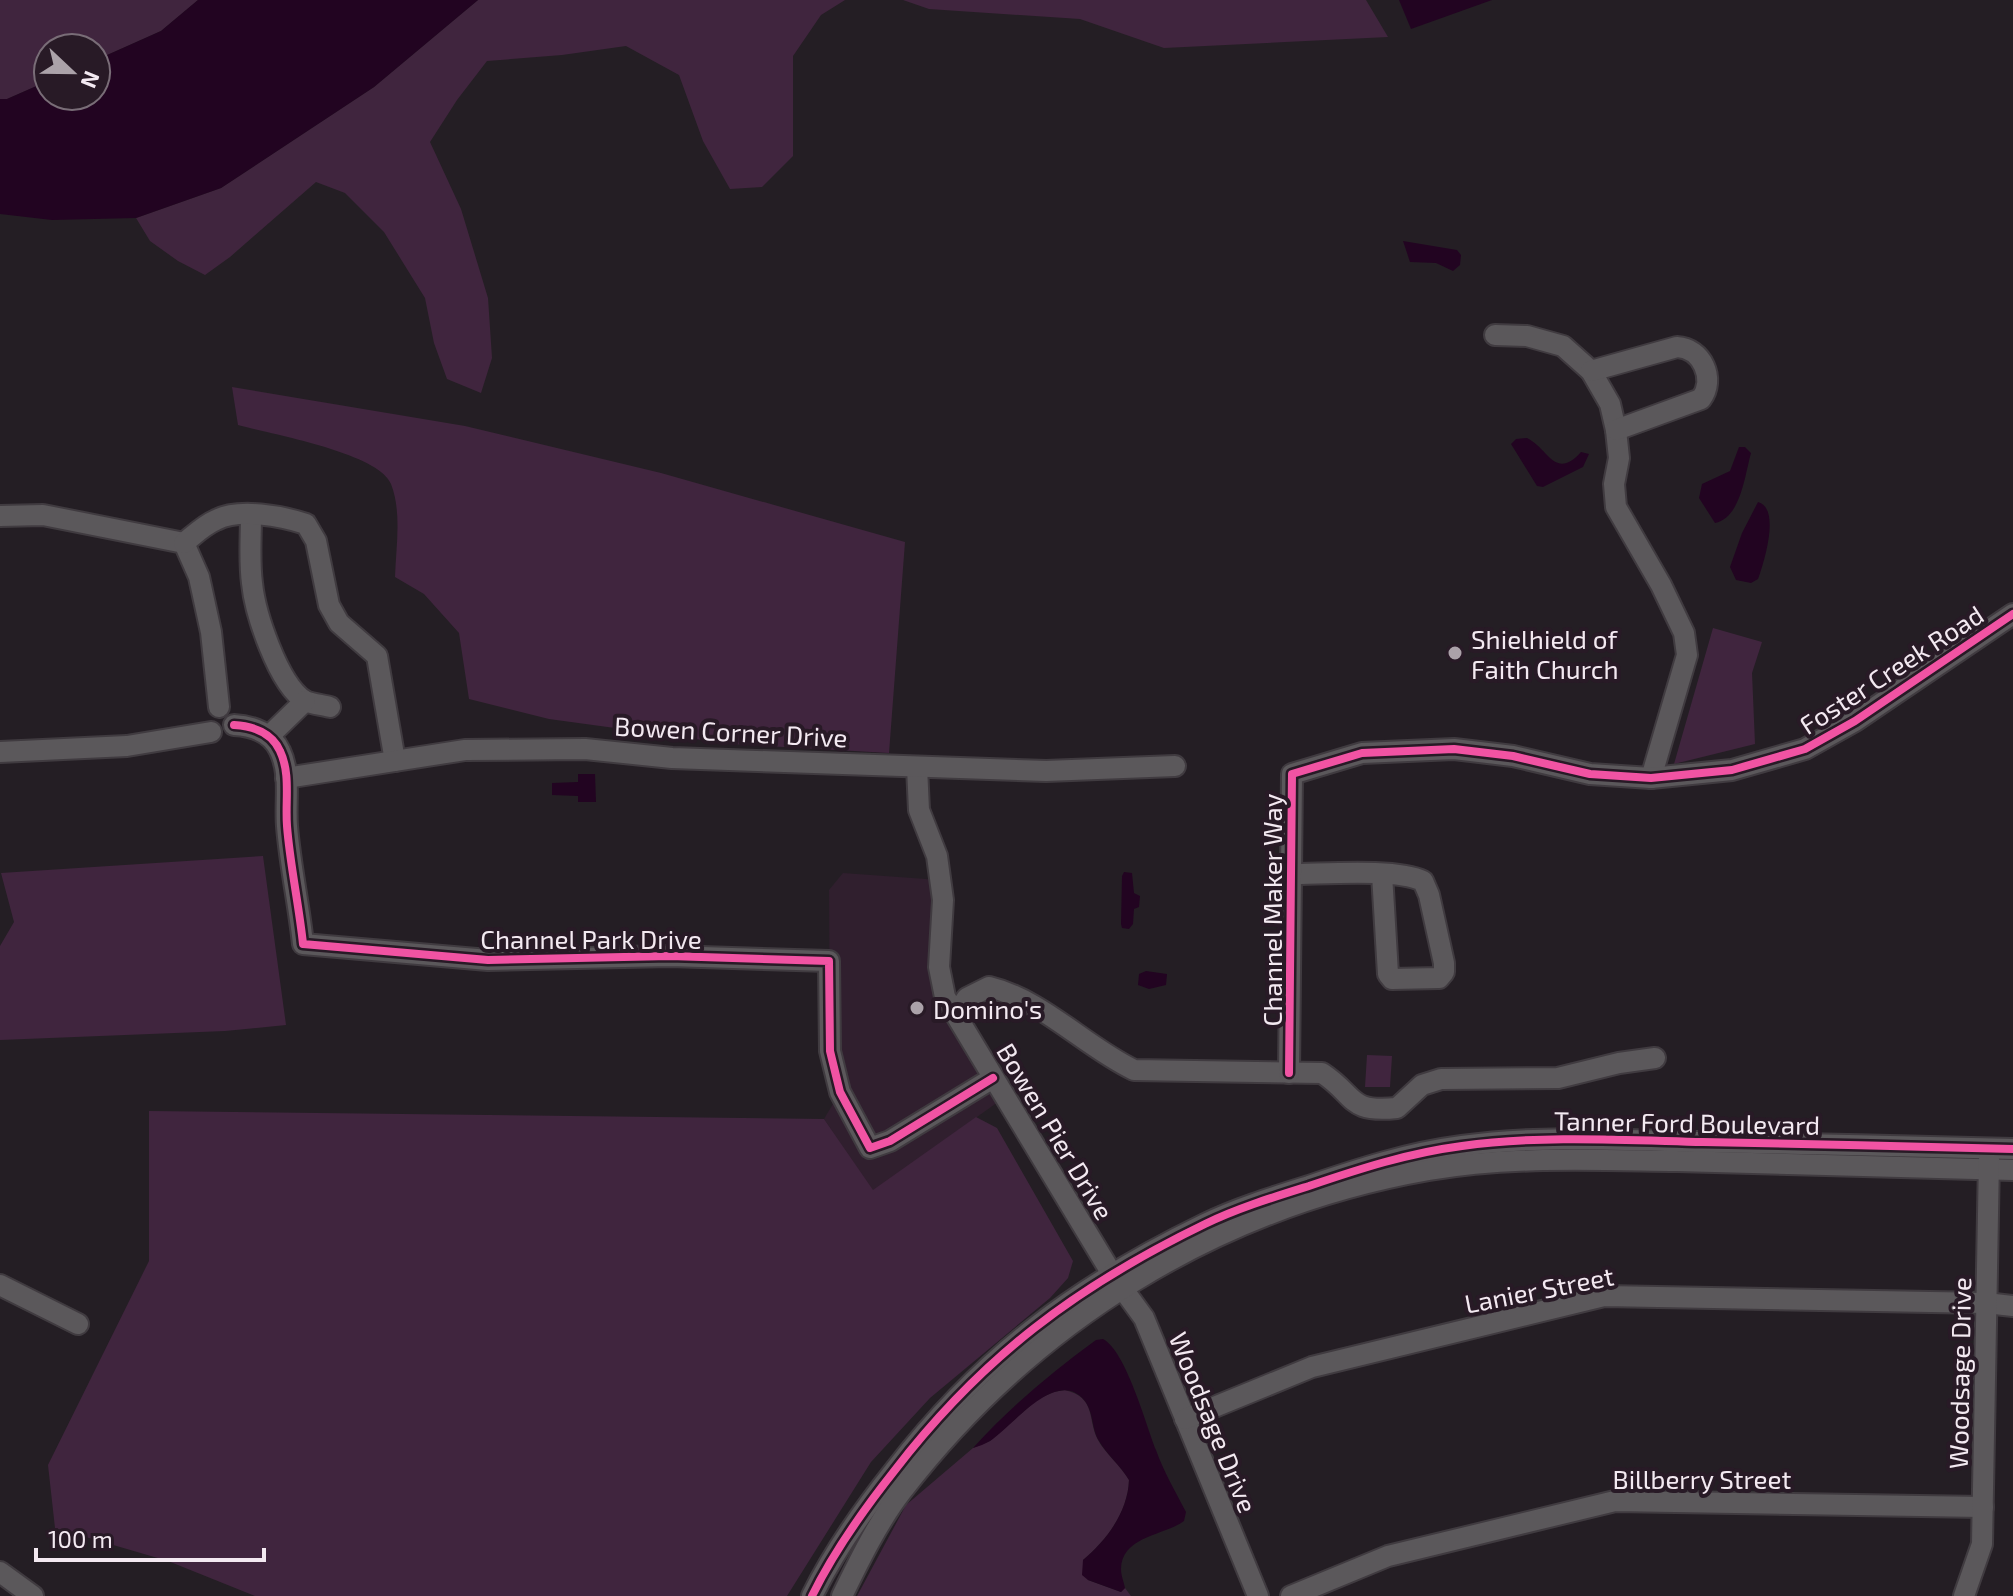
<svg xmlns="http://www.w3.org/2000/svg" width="2013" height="1596" viewBox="0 0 2013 1596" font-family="'Exo 2',sans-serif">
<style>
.built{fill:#301f2e}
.green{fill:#40253e}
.water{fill:#220421}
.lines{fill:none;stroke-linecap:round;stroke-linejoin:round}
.minor-casing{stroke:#403b40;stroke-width:24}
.minor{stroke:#5b585b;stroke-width:20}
.cycleway-casing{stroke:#281a26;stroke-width:13}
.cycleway{stroke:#f153a3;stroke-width:8}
.poi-dot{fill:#aba2a9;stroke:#281a26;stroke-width:3}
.labels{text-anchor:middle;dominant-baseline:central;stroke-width:8;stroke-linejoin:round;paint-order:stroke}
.poi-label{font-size:26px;fill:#f3e9f1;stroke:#281a26;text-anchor:start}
.street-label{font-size:26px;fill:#f3e9f1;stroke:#281a26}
</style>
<rect width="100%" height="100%" fill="#241e24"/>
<path class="built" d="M 843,873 L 940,880 L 939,967 L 1005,1097 L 873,1191 L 824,1119 L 840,1092 L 830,1051 L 829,890 Z"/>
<g class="green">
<path d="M 0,0 L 198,0 L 161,31 L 96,60 L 96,48 L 48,48 L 48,81 L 7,99 L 0,99 Z"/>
<path d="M 478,0 L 845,0 L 821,15 L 793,56 L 793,156 L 762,187 L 730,189 L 703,141 L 679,75 L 626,46 L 562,55 L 487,61 L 457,100 L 430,142 L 461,209 L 488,298 L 492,358 L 481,393 L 447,379 L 434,343 L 425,298 L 384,232 L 345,193 L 316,182 L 230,257 L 205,275 L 178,261 L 150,241 L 136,218 L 221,188 L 374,87 Z"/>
<path d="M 903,0 L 1366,0 L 1388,37 L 1164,48 L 1080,19 L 929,9 Z"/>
<path d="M 232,387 L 465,426 L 661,473 L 905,542 L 889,753 L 732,744 L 549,719 L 469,699 L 459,633 L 424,594 L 395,577 C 396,547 402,512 391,484 C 379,453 271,434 238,425 Z"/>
<path d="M 1713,628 L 1762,642 L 1752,673 L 1755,744 L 1674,764 Z"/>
<path d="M 263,856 L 286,1025 L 225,1031 L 0,1040 L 0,946 L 14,922 L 1,873 Z"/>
<path d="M 1367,1055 L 1392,1056 L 1390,1087 L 1365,1087 Z"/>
<path d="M 149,1111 L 824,1119 L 873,1190 L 976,1117 L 997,1128 L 1073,1261 L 1068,1278 L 1050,1298 L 930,1398 L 871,1462 L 787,1596 L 255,1596 L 168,1561 L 55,1528 L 48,1465 L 149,1261 Z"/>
<path d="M 1065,1390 C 1097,1398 1087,1419 1098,1440 C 1105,1453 1121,1466 1129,1480 C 1128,1512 1106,1541 1083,1560 L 1088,1580 L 1121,1592 L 1125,1588 L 1131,1596 L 857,1596 L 906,1505 L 973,1448 L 990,1441 L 1038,1399 L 1054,1392 Z"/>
</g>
<g class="water">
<path d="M 198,0 L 478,0 L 374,87 L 221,188 L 136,218 L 52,220 L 0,214 L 0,99 L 7,99 L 48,81 L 48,96 L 96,96 L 96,60 L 161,31 Z"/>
<path d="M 1399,0 L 1492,0 L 1411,29 Z"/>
<path d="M 1403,241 L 1457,250 L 1461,255 L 1460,265 L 1453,271 L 1436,263 L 1410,262 Z"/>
<path d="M 1527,438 C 1548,448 1555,481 1581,452 L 1589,454 L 1583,467 L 1543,487 L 1537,486 L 1511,444 L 1516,439 Z"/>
<path d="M 1739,447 L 1745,447 L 1751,453 C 1745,474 1741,518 1715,523 L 1699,498 L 1702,484 L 1730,471 Z"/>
<path d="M 1758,502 C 1781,508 1764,562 1758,579 L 1751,583 L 1736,580 L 1730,567 L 1742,533 Z"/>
<path d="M 578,774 L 595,774 L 596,802 L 578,802 L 578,796 L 552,795 L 552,783 L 578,782 Z"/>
<path d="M 1124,872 L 1132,873 L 1134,893 L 1140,896 L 1139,907 L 1134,909 L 1133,924 L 1129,929 L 1122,928 L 1121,924 L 1122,876 Z"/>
<path d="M 1146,971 L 1167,974 L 1166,985 L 1149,989 L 1138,985 L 1139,974 Z"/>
<path d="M 1103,1339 C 1126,1351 1146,1425 1156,1450 C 1163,1470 1176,1493 1186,1512 L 1184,1521 C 1163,1536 1122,1536 1121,1569 C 1121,1576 1124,1582 1125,1588 L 1121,1592 L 1088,1580 L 1082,1575 L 1083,1560 C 1106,1541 1128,1512 1129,1480 C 1121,1466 1107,1455 1099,1441 C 1091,1428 1094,1412 1084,1400 C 1056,1367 1012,1427 990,1441 C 985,1444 979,1446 973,1448 C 1009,1408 1052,1372 1096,1340 Z"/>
</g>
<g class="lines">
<g class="minor-casing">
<g id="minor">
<path d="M 1495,335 L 1527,336 L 1563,346 L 1591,371 L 1610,404 L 1616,430 L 1619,458 L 1614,484 L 1616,507 L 1661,585 L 1684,633 L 1687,655 L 1651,778"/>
<path d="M 1591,371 L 1677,347 C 1702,348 1716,379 1701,399 L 1616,430"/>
<path d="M 251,514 C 251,537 249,561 252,583 C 255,613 278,684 305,701 C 312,704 323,705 330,707"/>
<path d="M 0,516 L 43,515 L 184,543 L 199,577 L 211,632 L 219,707"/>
<path d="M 184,543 C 194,535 204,525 216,520 C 239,508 282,516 306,524 L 316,541 L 329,605 L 339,623 L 377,656 L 395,761"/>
<path d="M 234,725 C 253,726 272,733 280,751 C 291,774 285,801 287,826 C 290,865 299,905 303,944 L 488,960 L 670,956 L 829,961 L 830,1051 L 840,1092 L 870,1148 L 890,1141 L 993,1078"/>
<path d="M 269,736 L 305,701"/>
<path d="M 0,752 L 127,746 L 211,732"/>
<path d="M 917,767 L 919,810 L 937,856 L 943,900 L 939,967 L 945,997 L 1112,1274 L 1144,1318 L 1258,1596"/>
<path d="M 286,778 L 465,750 L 585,749 L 672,758 L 1046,771 L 1175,766"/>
<path d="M 1291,874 C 1324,874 1396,868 1423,881 L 1429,895 L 1444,963 L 1444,972 L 1439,978 L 1392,979 L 1388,974 L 1382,874"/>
<path d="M 956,1014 L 967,998 L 989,987 C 1043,1000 1084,1046 1134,1070 L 1322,1073 C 1357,1096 1347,1113 1397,1108 L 1422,1085 L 1441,1079 L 1558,1078 L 1619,1063 L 1655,1058"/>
<path d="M 1289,1073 L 1292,774 L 1362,753 L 1454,749 L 1513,756 L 1590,774 L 1651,778 L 1732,770 L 1805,749 L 1855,721 L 2013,614"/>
<path d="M 0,1285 L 78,1324"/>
<path d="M 1185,1419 L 1312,1367 L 1604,1296 L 1986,1303 L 2013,1306"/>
<path d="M 0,1572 L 33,1596"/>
<path d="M 812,1596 C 834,1551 864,1509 895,1470 C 982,1357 1077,1286 1205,1224 C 1238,1208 1274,1197 1309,1186 C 1359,1169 1408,1153 1462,1146 C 1541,1135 1623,1140 1703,1142 C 1806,1144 1910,1146 2013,1149"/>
<path d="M 842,1596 C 859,1561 878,1522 902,1491 C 1033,1321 1217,1207 1429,1170 C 1511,1156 1594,1160 1677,1161 C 1789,1163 1901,1166 2013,1170"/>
<path d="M 1291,1596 L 1388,1556 L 1615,1501 L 1983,1507"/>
<path d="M 1964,1596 L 1982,1544 L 1989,1159"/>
</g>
</g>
<use href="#minor" class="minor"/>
<g class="cycleway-casing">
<g id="cycleway">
<path d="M 234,725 C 253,726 272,733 280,751 C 291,774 285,801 287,826 C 290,865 299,905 303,944 L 488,960 L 670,956 L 829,961 L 830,1051 L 840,1092 L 870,1148 L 890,1141 L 993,1078"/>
<path d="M 1289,1073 L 1292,774 L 1362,753 L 1454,749 L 1513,756 L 1590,774 L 1651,778 L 1732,770 L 1805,749 L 1855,721 L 2013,614"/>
<path d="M 812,1596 C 834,1551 864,1509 895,1470 C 982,1357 1077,1286 1205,1224 C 1238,1208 1274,1197 1309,1186 C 1359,1169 1408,1153 1462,1146 C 1541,1135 1623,1140 1703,1142 C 1806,1144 1910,1146 2013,1149"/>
</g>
</g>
<use href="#cycleway" class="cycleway"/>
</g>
<g class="poi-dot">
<circle cx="1455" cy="653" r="8"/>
<circle cx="917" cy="1008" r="8"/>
</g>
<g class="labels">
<g class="poi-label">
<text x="1471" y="638">Shielhield of<tspan x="1471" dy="30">Faith Church</tspan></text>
<text x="933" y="1008">Domino's</text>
</g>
<g class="street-label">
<text transform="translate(1891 669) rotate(-33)">Foster Creek Road</text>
<text transform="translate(731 731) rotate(3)">Bowen Corner Drive</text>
<text transform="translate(1271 910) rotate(-90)">Channel Maker Way</text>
<text x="591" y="938">Channel Park Drive</text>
<text transform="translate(1687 1122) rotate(1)">Tanner Ford Boulevard</text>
<text transform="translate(1056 1131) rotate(59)">Bowen Pier Drive</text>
<text transform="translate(1539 1289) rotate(-11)">Lanier Street</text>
<text transform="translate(1959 1373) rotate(-89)">Woodsage Drive</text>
<text transform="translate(1214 1422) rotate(68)">Woodsage Drive</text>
<text x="1702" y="1478">Billberry Street</text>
</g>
</g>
<g transform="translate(72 72) rotate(112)"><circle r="38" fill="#281a26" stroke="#796d77" stroke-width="2"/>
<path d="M0-6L14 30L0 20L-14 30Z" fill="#aba2a9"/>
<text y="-12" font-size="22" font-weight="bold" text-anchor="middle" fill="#f3e9f1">N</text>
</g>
<path d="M36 1548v12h228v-12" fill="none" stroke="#f3e9f1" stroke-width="4"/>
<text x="48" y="1548" font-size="24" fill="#f3e9f1" stroke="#281a26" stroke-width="6" paint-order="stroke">100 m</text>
</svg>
